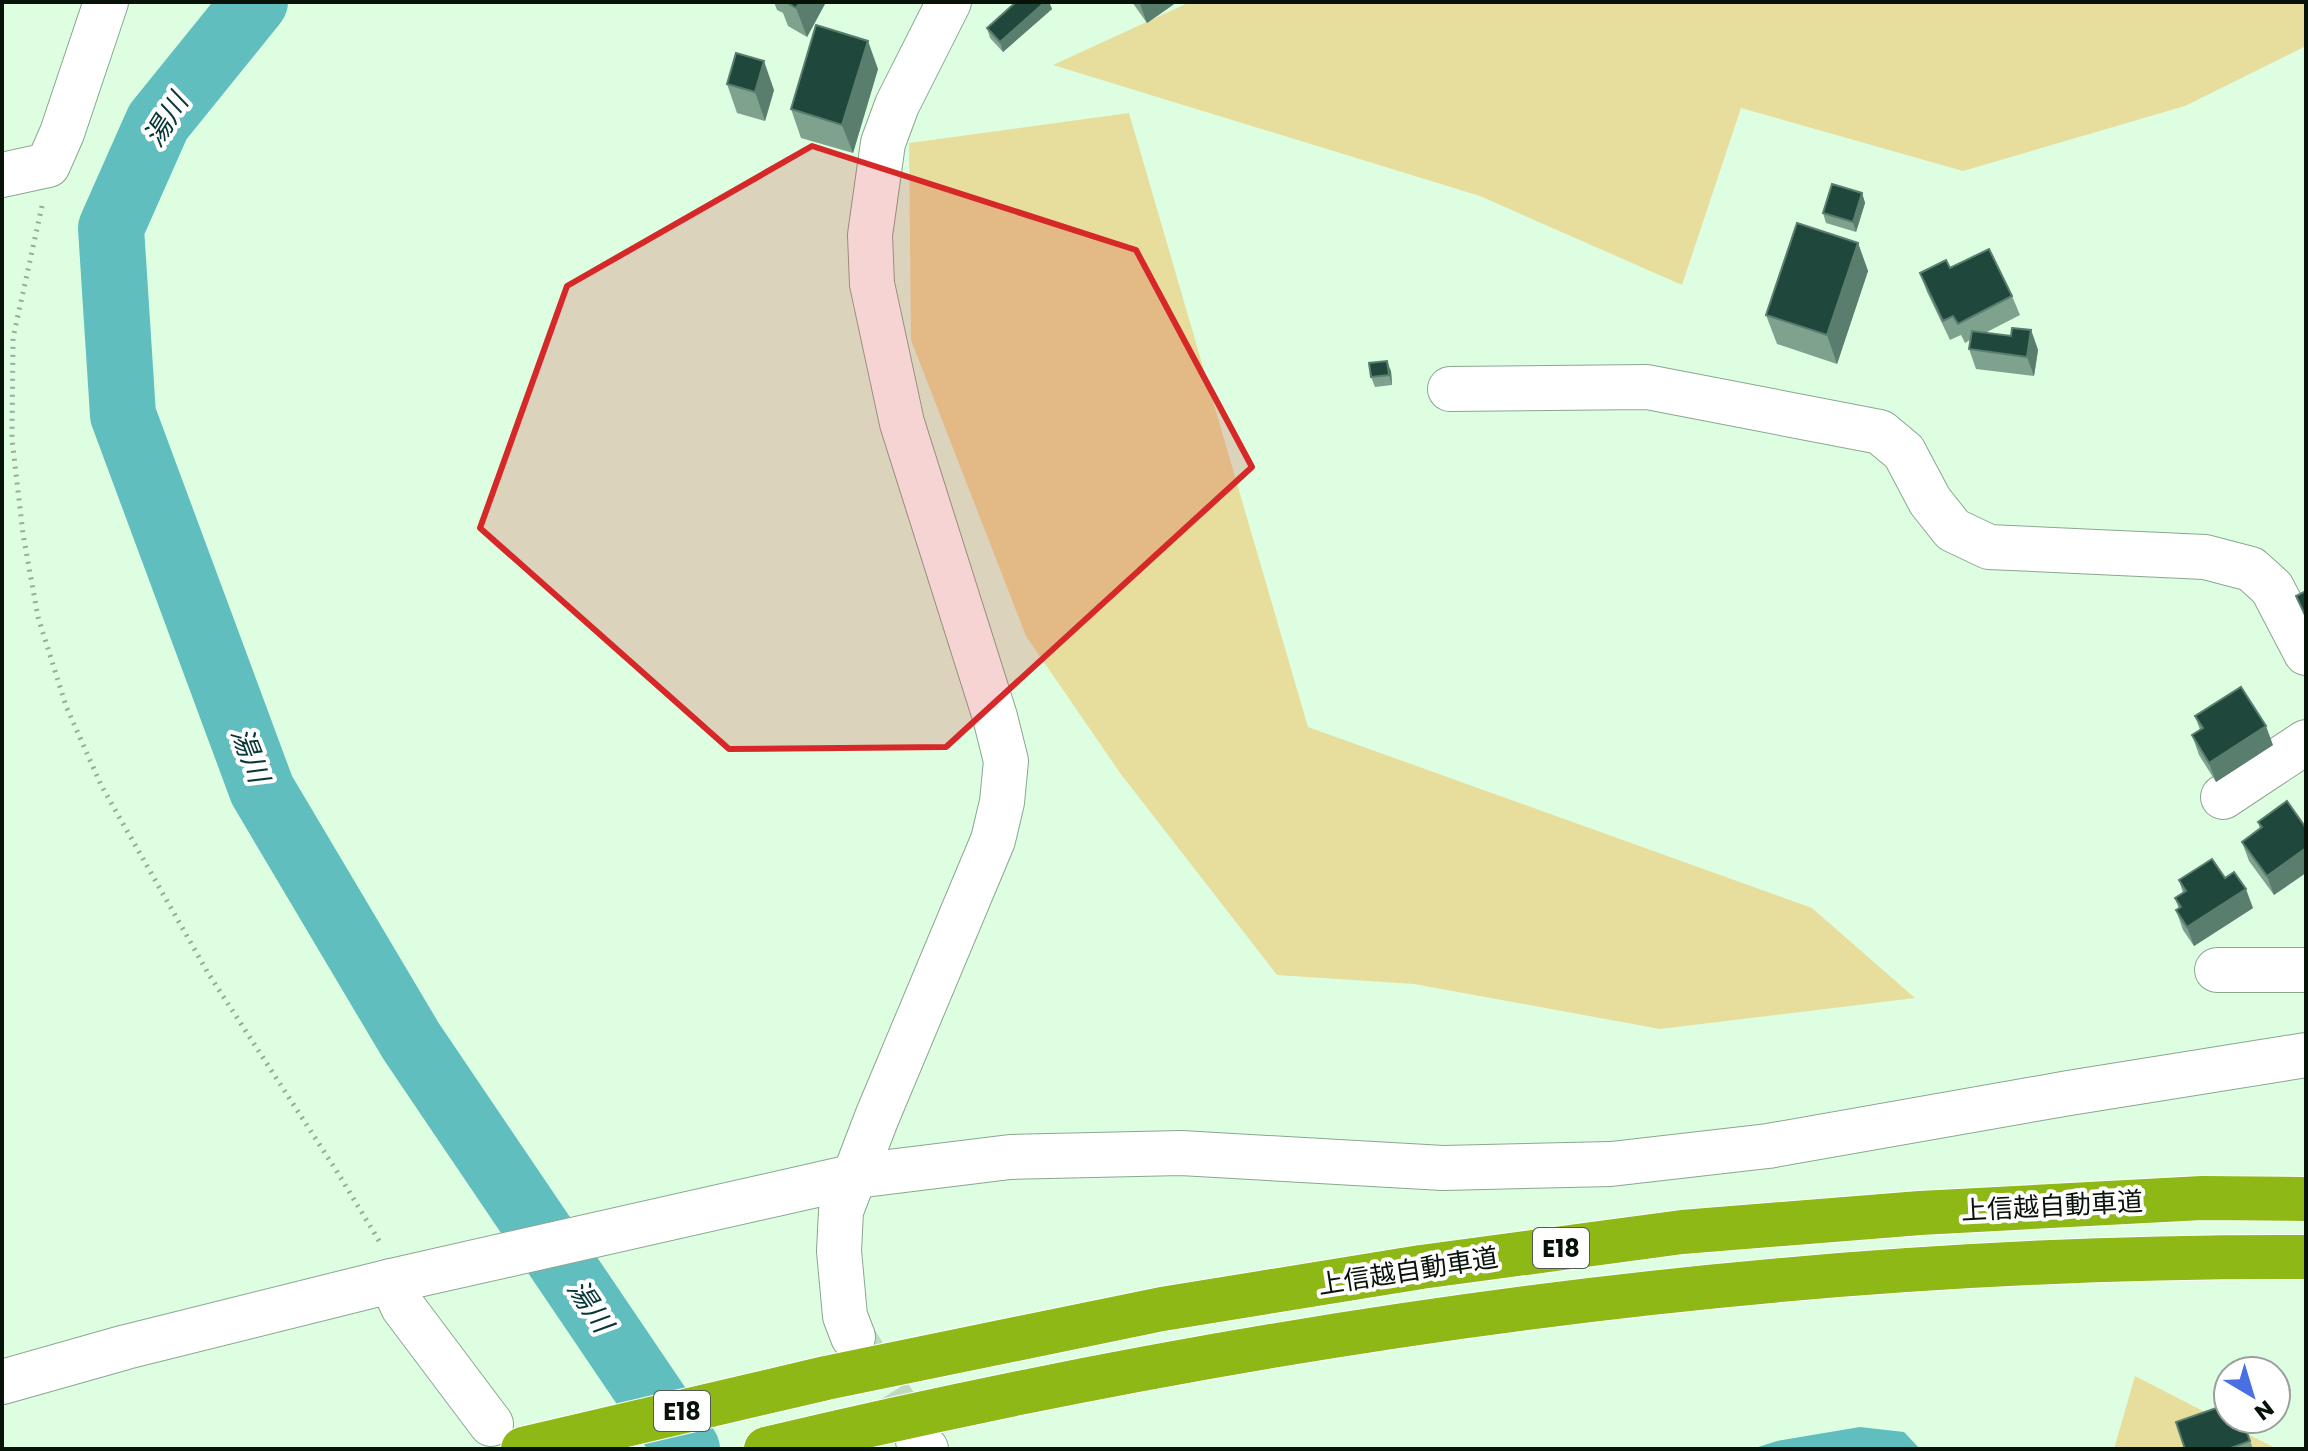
<svg xmlns="http://www.w3.org/2000/svg" width="2308" height="1451" viewBox="0 0 2308 1451" font-family="Poppins,'Noto Sans JP',sans-serif">
<style>
.green{fill:#e7de9e}
.water{fill:#61bebf}
.lines{fill:none;stroke-linecap:round;stroke-linejoin:round}
.river{stroke:#61bebf;stroke-width:66}
.minor-tunnel{stroke:#bedbc1;stroke-width:44;stroke-dasharray:44 22;stroke-linecap:butt}
.minor-casing{stroke:#8aa78e;stroke-width:46}
.highway-casing{stroke:#fff;stroke-width:46}
.path{stroke:#95ae99;stroke-width:5;stroke-dasharray:2 6;stroke-linecap:butt}
.minor{stroke:#fff;stroke-width:44}
.highway{stroke:#8db816;stroke-width:44}
.wall{fill:#7fa28f}
.shaded-wall{fill:#597e6e}
.building{fill:#20473c;stroke:#597e6e;stroke-width:2}
.marked{fill:#d62828;fill-opacity:0.2;stroke:#d62828;stroke-width:6;stroke-linejoin:round}
.labels{text-anchor:middle;dominant-baseline:central;stroke-width:8;stroke-linejoin:round;paint-order:stroke}
.shield{fill:#fff;stroke:#515953;stroke-width:2}
.shield-label{font-size:24px;font-weight:bold;fill:#071209}
.street-label{font-size:26px;fill:#071209;stroke:#fff}
.water-label{font-size:28px;font-style:italic;fill:#083737;stroke:#fff}
</style>
<rect width="100%" height="100%" fill="#defee2"/>
<g class="green">
<path d="M 1190,2 L 2306,2 L 2306,46 L 2185,106 L 1963,171 L 1741,108 L 1682,285 L 1480,196 L 1053,65 Z"/>
<path d="M 1129,113 L 1308,727 L 1812,908 L 1915,998 L 1660,1029 L 1414,984 L 1277,975 L 1120,773 L 1026,636 L 911,340 L 909,143 Z"/>
<path d="M 2135,1376 L 2277,1449 L 2114,1449 Z"/>
</g>
<path class="water" d="M 1860,1427 L 1904,1432 L 1920,1449 L 1752,1449 L 1777,1441 Z"/>
<g class="lines">
<path class="river" d="M 255,2 L 158,122 L 111,228 L 123,415 L 262,790 L 411,1041 L 687,1449"/>
<path class="minor-tunnel" d="M 854,1338 L 918,1441"/>
<g class="minor-casing">
<g id="minor">
<path d="M 2,175 L 48,165 L 62,133 L 106,2"/>
<path d="M 1450,389 L 1647,387 L 1880,432 L 1904,452 L 1930,501 L 1953,530 L 1989,547 L 2205,557 L 2251,569 L 2272,588 L 2306,653"/>
<path d="M 2223,797 L 2306,742"/>
<path d="M 2217,970 L 2306,970"/>
<path d="M 391,1281 L 403,1307 L 491,1424"/>
<path d="M 853,1337 L 845,1316 L 839,1251 L 841,1211 L 877,1117 L 993,840 L 1002,802 L 1006,761 L 995,717 L 902,423 L 872,284 L 870,235 L 883,143 L 897,105 L 949,2"/>
<path d="M 2,1382 L 126,1347 L 391,1281 L 856,1176 L 1010,1157 L 1181,1153 L 1443,1168 L 1611,1164 L 1768,1146 L 2069,1093 L 2306,1055"/>
<path d="M 918,1441 L 926,1449"/>
</g>
</g>
<g class="highway-casing">
<g id="highway">
<path d="M 523,1449 L 826,1378 L 1162,1309 L 1421,1267 L 1682,1232 L 1920,1213 L 2202,1198 L 2306,1199"/>
<path d="M 766,1449 C 1270,1329 1787,1255 2306,1257"/>
</g>
</g>
<path class="path" d="M 42,206 L 13,338 L 12,439 L 23,534 L 38,617 L 66,706 L 101,785 L 208,973 L 336,1170 L 381,1244"/>
<use href="#minor" class="minor"/>
<use href="#highway" class="highway"/>
</g>
<g class="wall">
<path d="M 774,2 L 826,2 L 807,37 L 788,26 L 783,13 L 777,10 Z"/>
<path d="M 1016,2 L 1049,2 L 1052,9 L 1003,52 L 990,38 L 987,28 Z"/>
<path d="M 1132,2 L 1177,2 L 1147,23 Z"/>
<path d="M 878,69 L 853,153 L 801,138 L 791,109 Z"/>
<path d="M 727,84 L 774,90 L 765,121 L 737,113 Z"/>
<path d="M 1862,193 L 1865,203 L 1856,232 L 1826,223 L 1823,213 Z"/>
<path d="M 1858,243 L 1868,271 L 1837,364 L 1777,344 L 1766,315 Z"/>
<path d="M 1950,268 L 2012,296 L 2020,315 L 1985,333 L 2011,336 L 2031,330 L 2038,350 L 2034,376 L 1976,369 L 1969,349 L 1970,340 L 1965,343 L 1961,335 L 1950,340 L 1927,292 L 1920,273 Z"/>
<path d="M 1391,371 L 1392,385 L 1375,387 L 1371,377 Z"/>
<path d="M 2195,716 L 2273,745 L 2216,782 L 2199,755 L 2192,735 L 2200,730 Z"/>
<path d="M 2258,822 L 2306,828 L 2274,895 L 2249,861 L 2242,842 L 2260,829 Z"/>
<path d="M 2225,878 L 2253,908 L 2194,946 L 2183,930 L 2176,910 L 2179,909 L 2175,898 L 2183,893 L 2179,880 Z"/>
<path d="M 2243,1419 L 2253,1449 L 2185,1449 Z"/>
</g>
<g class="shaded-wall">
<path d="M 800,2 L 826,2 L 807,37 L 796,8 Z"/>
<path d="M 1045,2 L 1049,2 L 1052,9 L 1003,52 L 1000,42 Z"/>
<path d="M 1142,2 L 1177,2 L 1147,23 L 1140,4 Z"/>
<path d="M 868,41 L 878,69 L 853,153 L 842,125 Z"/>
<path d="M 764,61 L 774,90 L 765,121 L 755,92 Z"/>
<path d="M 1862,193 L 1865,203 L 1856,232 L 1853,222 Z"/>
<path d="M 1858,243 L 1868,271 L 1837,364 L 1827,335 Z"/>
<path d="M 2031,330 L 2038,350 L 2034,376 L 2027,357 Z"/>
<path d="M 1387,361 L 1391,371 L 1392,385 L 1389,375 Z"/>
<path d="M 2266,726 L 2273,745 L 2216,782 L 2209,763 Z"/>
<path d="M 2306,848 L 2306,873 L 2274,895 L 2267,876 Z"/>
<path d="M 2246,889 L 2253,908 L 2194,946 L 2187,927 Z"/>
</g>
<g class="building">
<path d="M 786,2 L 800,2 L 796,8 Z"/>
<path d="M 1016,2 L 1045,2 L 1000,42 L 987,28 Z"/>
<path d="M 816,25 L 868,41 L 842,125 L 791,109 Z"/>
<path d="M 736,53 L 764,61 L 755,92 L 727,84 Z"/>
<path d="M 1832,184 L 1862,193 L 1853,222 L 1823,213 Z"/>
<path d="M 1797,223 L 1858,243 L 1827,335 L 1766,315 Z"/>
<path d="M 1989,249 L 2012,296 L 1958,324 L 1953,316 L 1943,321 L 1920,273 L 1946,260 L 1950,268 Z"/>
<path d="M 2012,328 L 2031,330 L 2027,357 L 1969,349 L 1972,331 L 2011,336 Z"/>
<path d="M 1387,361 L 1389,375 L 1371,377 L 1369,363 Z"/>
<path d="M 2306,591 L 2306,617 L 2296,596 Z"/>
<path d="M 2241,687 L 2266,726 L 2209,763 L 2192,735 L 2203,728 L 2195,716 Z"/>
<path d="M 2287,801 L 2306,828 L 2306,848 L 2267,876 L 2242,842 L 2262,827 L 2258,822 Z"/>
<path d="M 2212,859 L 2225,878 L 2234,872 L 2246,889 L 2187,927 L 2176,910 L 2181,907 L 2175,898 L 2186,891 L 2179,880 Z"/>
<path d="M 2228,1404 L 2228,1419 L 2242,1419 L 2250,1441 L 2228,1449 L 2185,1449 L 2176,1422 Z"/>
</g>
<path class="marked" d="M 812,146 L 1136,250 L 1252,467 L 946,747 L 729,749 L 480,528 L 567,286 Z"/>
<g class="labels">
<g class="shield">
<rect x="1533" y="1228" width="56" height="40" rx="6"/>
<rect x="654" y="1391" width="56" height="40" rx="6"/>
</g>
<g class="shield-label">
<text x="1561" y="1248">E18</text>
<text x="682" y="1411">E18</text>
</g>
<g class="street-label">
<text transform="translate(2052 1206) rotate(-3)">上信越自動車道</text>
<text transform="translate(1408 1271) rotate(-9)">上信越自動車道</text>
</g>
<g class="water-label">
<text transform="translate(166 120) rotate(-58)">湯川</text>
<text transform="translate(250 755) rotate(69)">湯川</text>
<text transform="translate(590 1306) rotate(56)">湯川</text>
</g>
</g>
<rect width="2308" height="1451" fill="none" stroke="#071209" stroke-width="8"/>
<g transform="translate(2252 1395) rotate(142)"><circle r="38" fill="#ffffff" stroke="#9ca09d" stroke-width="2"/>
<path d="M0-6L14 30L0 20L-14 30Z" fill="#4870e2"/>
<text y="-12" font-size="22" font-weight="bold" text-anchor="middle" fill="#071209">N</text>
</g>
</svg>
